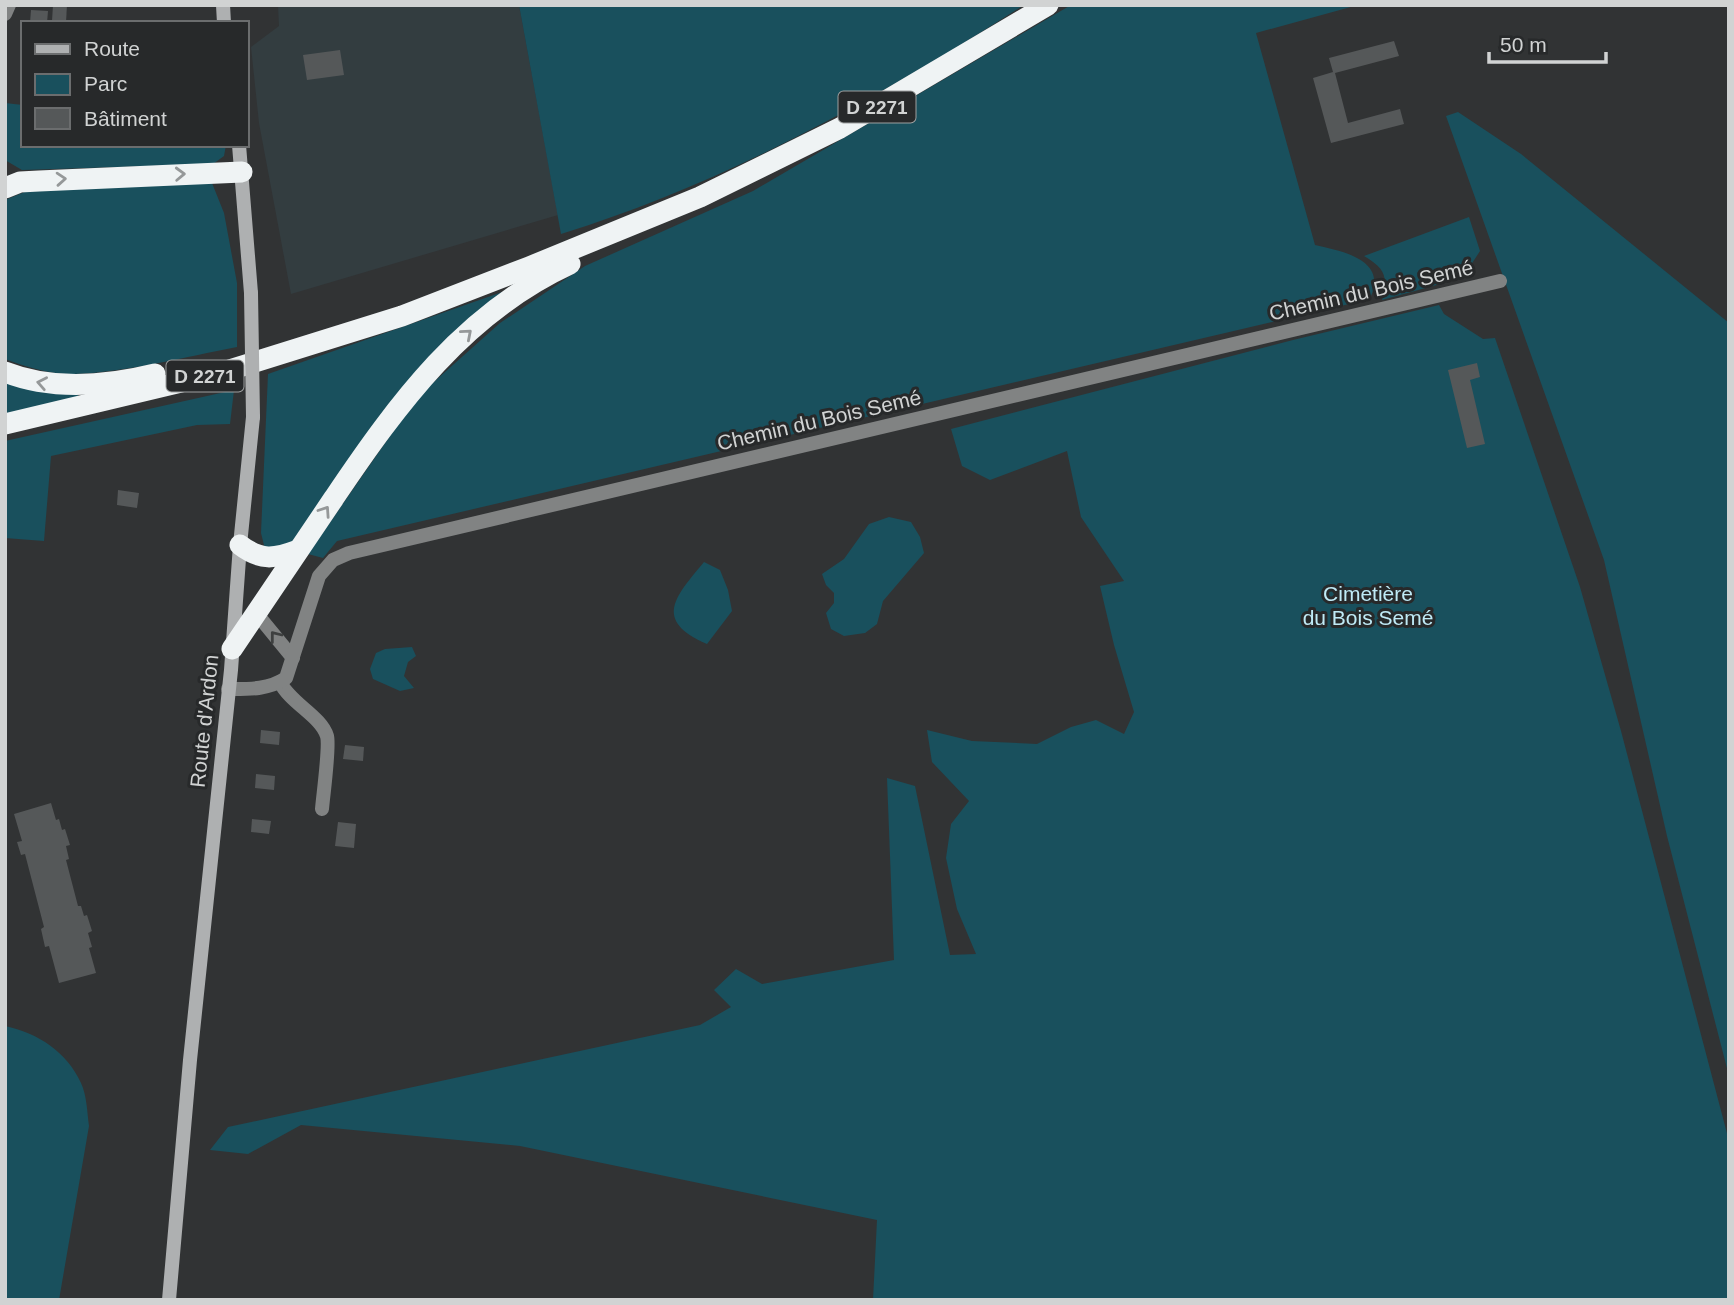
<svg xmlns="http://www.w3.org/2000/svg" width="1734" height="1305" viewBox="0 0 1734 1305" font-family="Helvetica,sans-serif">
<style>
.built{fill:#333d40}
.green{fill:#19505d}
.building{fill:#555859}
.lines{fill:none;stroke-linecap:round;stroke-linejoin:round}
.street{stroke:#818383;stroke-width:14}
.secondary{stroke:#aeb0b1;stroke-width:14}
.highway{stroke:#eff3f4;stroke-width:21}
.secondary-bridge{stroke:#aeb0b1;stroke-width:14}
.oneway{stroke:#959899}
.oneway2{stroke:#3e4040}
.labels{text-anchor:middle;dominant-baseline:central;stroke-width:6;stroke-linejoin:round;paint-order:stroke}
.shield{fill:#27292a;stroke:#9ea0a0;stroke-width:2}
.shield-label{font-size:19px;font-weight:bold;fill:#d1d3d3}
.street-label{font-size:21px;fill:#d1d3d3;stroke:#27292a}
.park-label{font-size:21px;fill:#bfeaf6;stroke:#27292a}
</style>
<rect width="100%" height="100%" fill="#313334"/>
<path class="built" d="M 278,5 L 519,5 L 558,215 L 291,294 L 259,123 L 251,47 L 279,26 Z"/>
<g class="green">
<path d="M 519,5 L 1024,5 C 881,97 724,184 561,234 Z"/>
<path d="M 1071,5 L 1358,5 L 1256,33 L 1315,245 C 1341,251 1387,259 1371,296 L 1349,304 L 337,541 L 323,558 L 308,554 L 417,397 L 500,323 L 585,266 L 753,191 Z"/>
<path d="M 5,103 L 23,105 L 23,145 L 226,145 L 224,156 L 213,164 L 22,170 L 5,160 Z"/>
<path d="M 1458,112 L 1521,154 L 1729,323 L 1729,1076 L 1667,836 L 1604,560 L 1446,116 Z"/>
<path d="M 212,183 L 224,213 L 237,283 L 237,347 C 184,357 129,372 74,374 C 52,375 26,367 5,359 L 5,200 L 32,189 Z"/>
<path d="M 1469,217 L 1480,251 L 1467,271 L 1440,284 L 1382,300 C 1388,277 1386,269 1364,256 Z"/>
<path d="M 508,290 L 290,545 L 265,549 L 261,533 L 268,374 Z"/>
<path d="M 1439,305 L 1444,314 L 1483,339 L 1495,338 L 1580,587 L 1621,731 L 1729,1141 L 1729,1300 L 873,1300 L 877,1220 L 520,1146 L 301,1125 L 248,1154 L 210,1150 L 228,1127 L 700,1025 L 731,1007 L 714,990 L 736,969 L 762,984 L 894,960 L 887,778 L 915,786 L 950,955 L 976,954 L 957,909 L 946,858 L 951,824 L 969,801 L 932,762 L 927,730 L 972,741 L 1037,744 L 1071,727 L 1096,720 L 1124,734 L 1134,712 L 1114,645 L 1100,586 L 1124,581 L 1081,517 L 1067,451 L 990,480 L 962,466 L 951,429 L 1293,340 Z"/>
<path d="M 5,379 L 78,393 L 78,400 L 5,415 Z"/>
<path d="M 234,390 L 230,424 L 197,425 L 51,456 L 44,541 L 5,538 L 5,441 Z"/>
<path d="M 889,517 L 911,522 L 920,537 L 924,553 L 883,601 L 877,624 L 865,633 L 844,636 L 831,629 L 826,613 L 834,603 L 834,593 L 826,585 L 822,574 L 844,559 L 869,524 Z"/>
<path d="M 704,562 L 720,570 L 728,590 L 732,611 L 707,644 C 652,620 676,596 704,562 Z"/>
<path d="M 412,647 L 416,656 L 408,662 L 404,676 L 414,688 L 400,691 L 373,679 L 370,669 L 376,653 L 385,649 Z"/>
<path d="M 5,1026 C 38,1033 67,1052 81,1083 C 87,1096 87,1112 89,1126 L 59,1300 L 5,1300 Z"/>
</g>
<g class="building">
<path d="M 53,5 L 67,5 L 66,22 L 52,21 Z"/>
<path d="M 31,10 L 48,11 L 47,23 L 30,23 Z"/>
<path d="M 1394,41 L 1399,56 L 1335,73 L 1348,123 L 1400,109 L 1404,124 L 1331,143 L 1313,78 L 1333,72 L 1329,58 Z"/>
<path d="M 340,50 L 344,75 L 307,80 L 303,55 Z"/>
<path d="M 1477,363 L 1480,377 L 1470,380 L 1485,444 L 1467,448 L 1448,370 Z"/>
<path d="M 118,490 L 139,493 L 137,508 L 117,505 Z"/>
<path d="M 261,730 L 280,732 L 279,745 L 260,743 Z"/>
<path d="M 345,745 L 364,747 L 363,761 L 343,759 Z"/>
<path d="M 256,774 L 275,776 L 274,790 L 255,788 Z"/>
<path d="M 51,803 L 56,820 L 59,819 L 62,830 L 65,829 L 70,845 L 66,846 L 69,859 L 66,860 L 78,906 L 81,906 L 84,916 L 87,915 L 92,931 L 88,933 L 92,947 L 89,948 L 96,973 L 59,983 L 49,946 L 45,947 L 41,929 L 44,927 L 25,854 L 21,855 L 17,842 L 22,841 L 14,814 Z"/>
<path d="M 252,819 L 271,821 L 269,834 L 251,832 Z"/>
<path d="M 338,822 L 356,824 L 354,848 L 335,846 Z"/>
</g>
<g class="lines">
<g class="street">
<path d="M 5,14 L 9,5"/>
<path d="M 256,613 L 293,658"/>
<path d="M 280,682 C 290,703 321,716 327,736 C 330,746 323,796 322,809"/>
<path d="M 228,689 C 248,689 268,690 286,678 L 319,576 L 333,560 L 349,553 L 1500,281"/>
</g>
<g class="secondary">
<path d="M 223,5 L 224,23"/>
<path d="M 239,145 L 251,293"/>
<path d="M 169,1300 L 190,1060 L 231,670 L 240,545 L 253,417"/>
</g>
<g class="highway">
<path d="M 5,188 L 20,182 L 39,181 L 242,172"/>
<path d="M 5,372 C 53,391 106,386 155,374"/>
<path d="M 5,424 L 223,372 L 402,316 L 529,267 L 700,197 L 840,128 L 1048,5"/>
<path d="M 240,545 C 261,561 274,559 298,550"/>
<path d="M 232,649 C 266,598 300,548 334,498 C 398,403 464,313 570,264"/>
</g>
<path class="secondary-bridge" d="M 251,293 L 253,417"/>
</g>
<defs><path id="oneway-chevron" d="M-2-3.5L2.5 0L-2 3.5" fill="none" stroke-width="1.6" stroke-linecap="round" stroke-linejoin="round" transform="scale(1.75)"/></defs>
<g class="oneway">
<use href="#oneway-chevron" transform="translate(180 174) rotate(-2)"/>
<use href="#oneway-chevron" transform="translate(61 179) rotate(-4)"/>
<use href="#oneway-chevron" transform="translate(467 334) rotate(-41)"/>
<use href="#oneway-chevron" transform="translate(42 383) rotate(-169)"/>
<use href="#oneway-chevron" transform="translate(325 511) rotate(-56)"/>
</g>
<use class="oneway2" href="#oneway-chevron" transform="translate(275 636) rotate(-128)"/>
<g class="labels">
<g class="shield">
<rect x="838.5" y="91.5" width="77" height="31" rx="5"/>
<rect x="166.5" y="360.5" width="77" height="31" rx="5"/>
</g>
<g class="shield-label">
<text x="877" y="107">D 2271</text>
<text x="205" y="376">D 2271</text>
</g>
<g class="street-label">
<text transform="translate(1371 290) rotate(-13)">Chemin du Bois Semé</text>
<text transform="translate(819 420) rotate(-13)">Chemin du Bois Semé</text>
<text transform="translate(204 721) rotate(-84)">Route d'Ardon</text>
</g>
<g class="park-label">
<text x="1368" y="593">Cimetière<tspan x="1368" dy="24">du Bois Semé</tspan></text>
</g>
</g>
<rect width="1734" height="1305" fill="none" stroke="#d1d3d3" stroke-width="14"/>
<rect x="21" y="21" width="228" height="126" fill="#27292a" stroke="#6b6d6e" stroke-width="2"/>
<rect x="35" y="44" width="35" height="10" fill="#aeb0b1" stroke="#6b6d6e" stroke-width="2"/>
<text x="84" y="56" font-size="21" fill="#d1d3d3">Route</text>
<rect x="35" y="74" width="35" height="21" fill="#19505d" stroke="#6b6d6e" stroke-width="2"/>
<text x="84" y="91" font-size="21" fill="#d1d3d3">Parc</text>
<rect x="35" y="108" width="35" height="21" fill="#555859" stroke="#6b6d6e" stroke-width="2"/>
<text x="84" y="126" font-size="21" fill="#d1d3d3">Bâtiment</text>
<path d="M1489 52v10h117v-10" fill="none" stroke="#d1d3d3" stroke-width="3.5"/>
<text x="1500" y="52" font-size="21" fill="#d1d3d3" stroke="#27292a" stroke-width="5" paint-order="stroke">50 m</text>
</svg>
